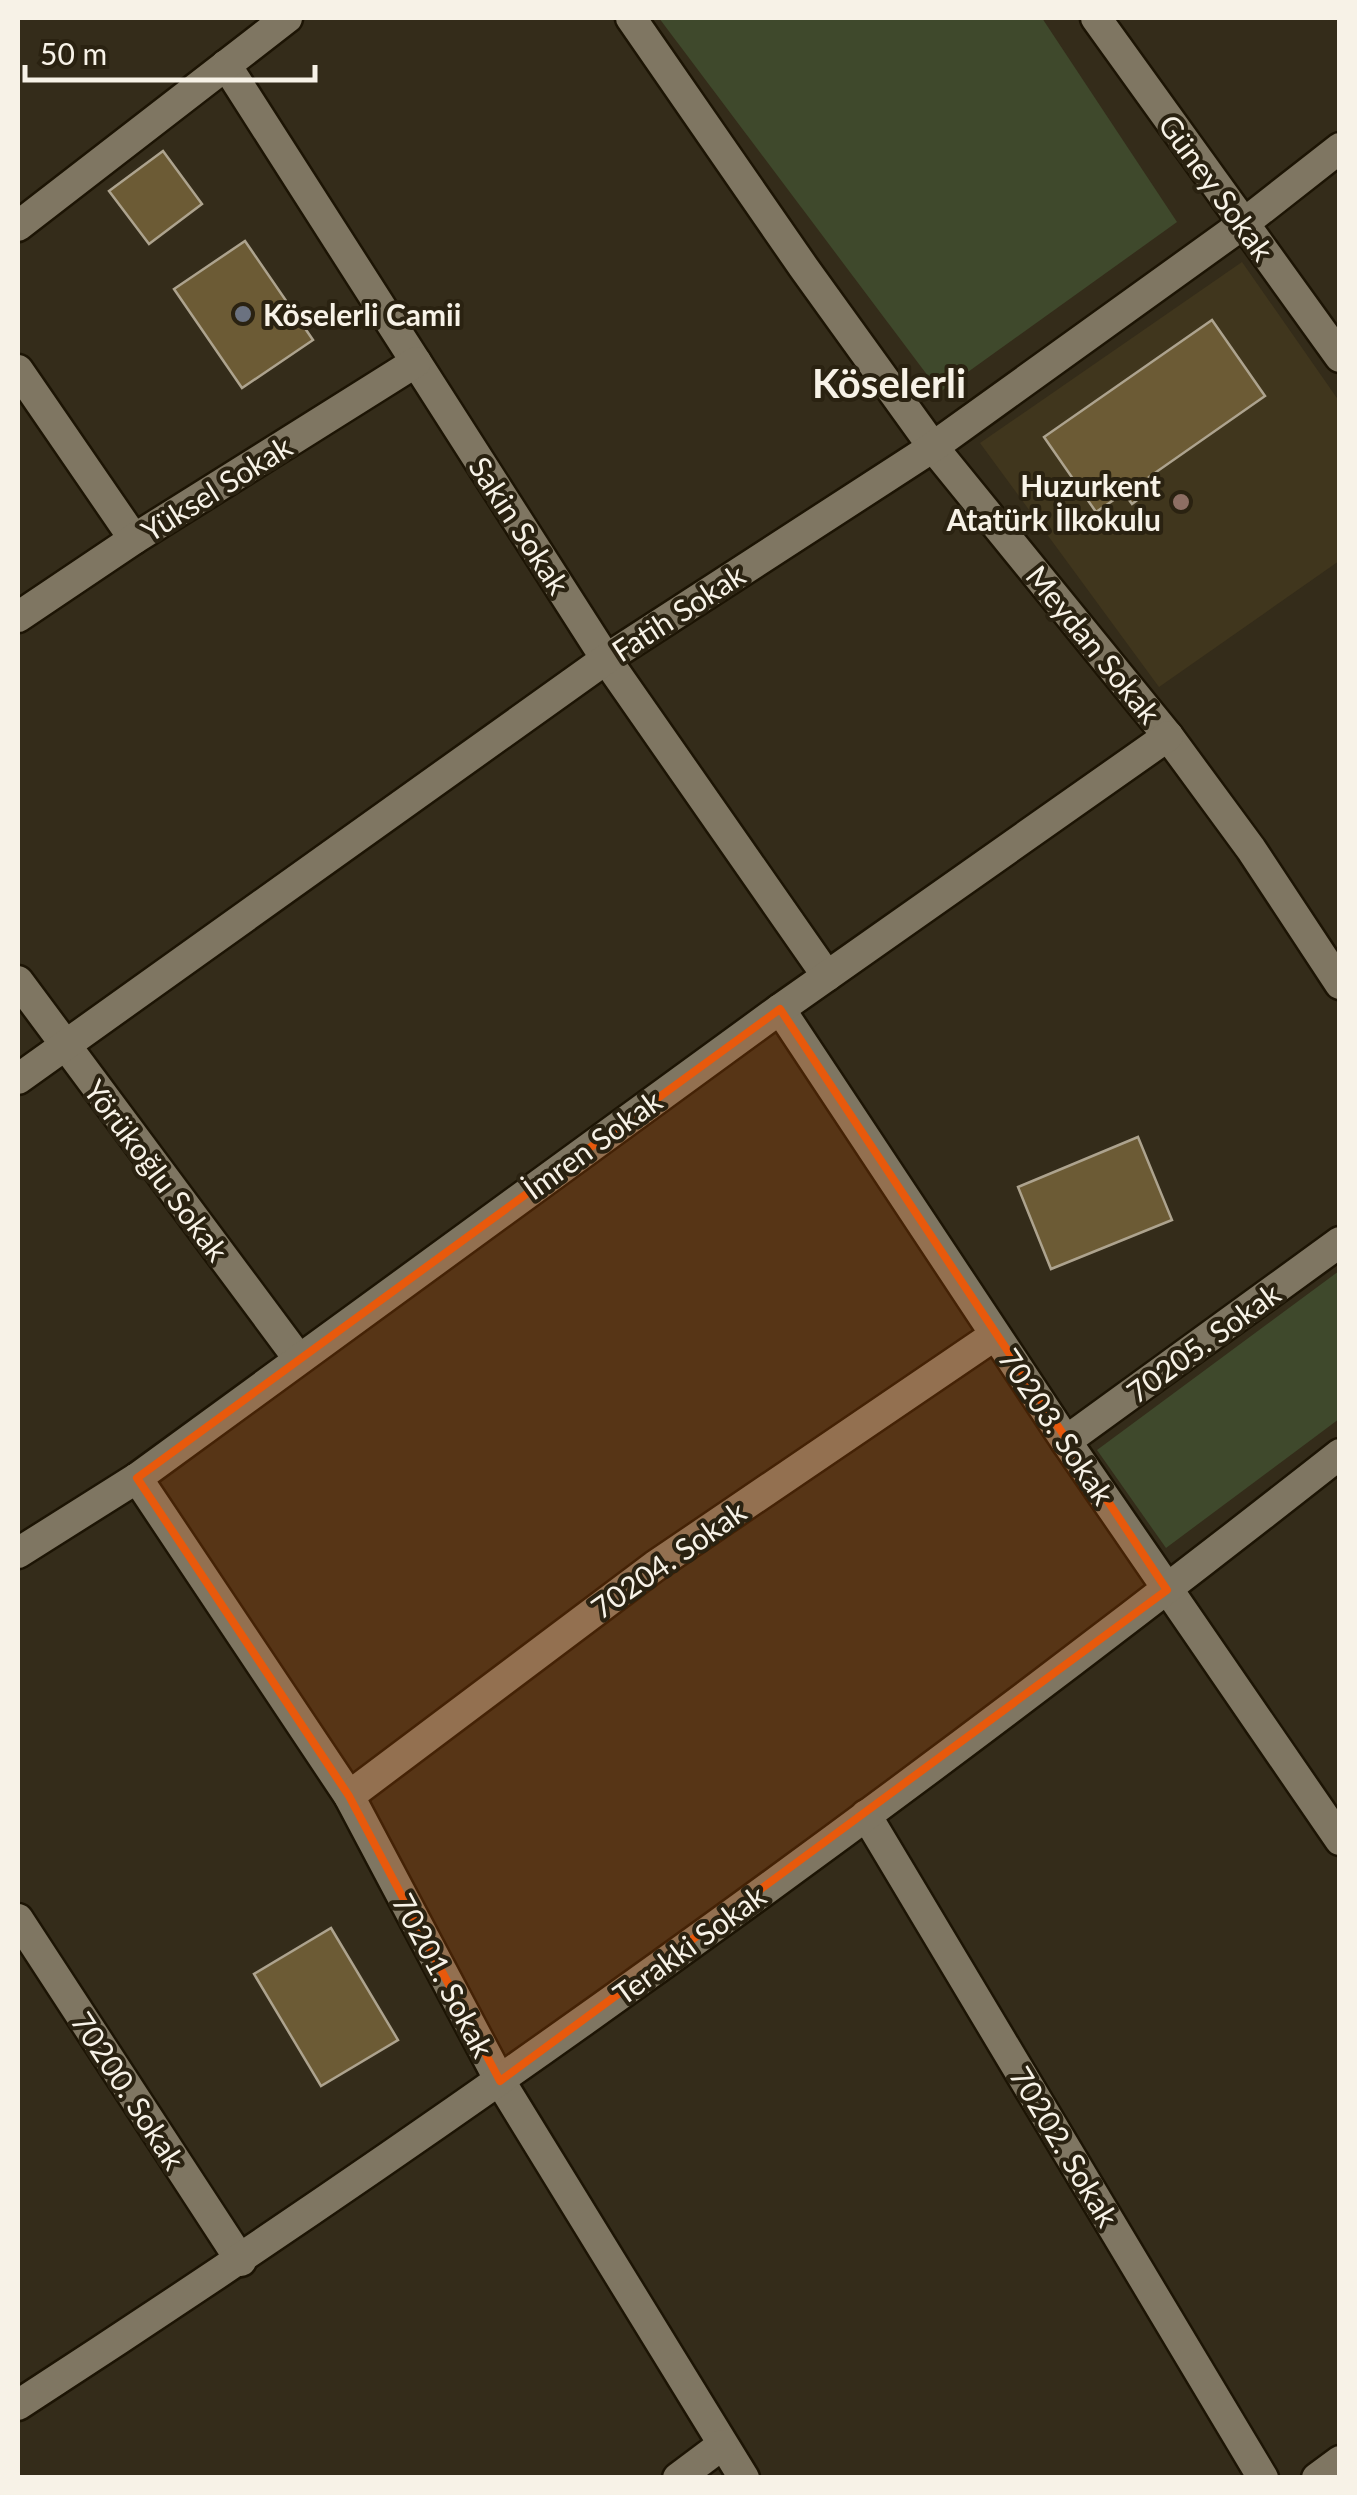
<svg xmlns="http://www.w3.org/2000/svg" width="1357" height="2495" viewBox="0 0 1357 2495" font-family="Lato,sans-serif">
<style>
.built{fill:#40361d}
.green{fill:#3f492c}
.building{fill:#6c5b35;stroke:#ada38e;stroke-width:2.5}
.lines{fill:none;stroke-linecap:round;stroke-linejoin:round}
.street-casing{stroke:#1c1404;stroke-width:35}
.secondary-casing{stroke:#1c1404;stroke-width:35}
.street{stroke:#7f7662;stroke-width:30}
.secondary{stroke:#7f7662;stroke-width:30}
.marked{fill:#e8590c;fill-opacity:0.2;stroke:#e8590c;stroke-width:8;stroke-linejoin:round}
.worship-dot{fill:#6b7280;stroke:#2a2211;stroke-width:4}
.education-dot{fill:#8d6e63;stroke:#2a2211;stroke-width:4}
.labels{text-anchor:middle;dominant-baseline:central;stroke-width:8;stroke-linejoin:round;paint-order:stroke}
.street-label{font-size:30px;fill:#f7f2e7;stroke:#2a2211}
.poi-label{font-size:30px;font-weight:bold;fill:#f7f2e7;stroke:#2a2211;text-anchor:start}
.district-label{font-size:40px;font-weight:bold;fill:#f7f2e7;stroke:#2a2211}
</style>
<rect width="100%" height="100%" fill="#342c1a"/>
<path class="built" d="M 1242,262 L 1339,401 L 1339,561 L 1159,687 L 980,443 Z"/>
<g class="green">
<path d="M 659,18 L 1042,18 L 1177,222 L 940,392 Z"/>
<path d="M 1339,1271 L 1339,1419 L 1166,1548 L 1097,1450 Z"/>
</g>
<g class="building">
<path d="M 163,151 L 202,204 L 149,244 L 109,191 Z"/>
<path d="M 245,241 L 313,340 L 242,388 L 174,289 Z"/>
<path d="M 1212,320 L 1265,396 L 1149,477 L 1155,487 L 1132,504 L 1124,493 L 1096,512 L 1044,437 Z"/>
<path d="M 1138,1137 L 1172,1220 L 1051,1269 L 1018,1187 Z"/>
<path d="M 331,1928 L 398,2040 L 321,2086 L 254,1974 Z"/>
</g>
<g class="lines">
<g class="street-casing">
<g id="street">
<path d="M 631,18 L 804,268 L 933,447 L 1168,736 L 1251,849 L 1340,984"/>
<path d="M 1096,18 L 1340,357"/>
<path d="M 226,65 L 606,659 L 827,976"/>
<path d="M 18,226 L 287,18"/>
<path d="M 18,370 L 134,539"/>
<path d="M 18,617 L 134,539 L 416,362"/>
<path d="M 18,981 L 298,1358"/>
<path d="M 780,1009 L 1066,1441 L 1340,1840"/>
<path d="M 18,1079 L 606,659 L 933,447 L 1243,224 L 1340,148"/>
<path d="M 1066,1441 L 1340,1242"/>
<path d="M 137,1478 L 349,1796 L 500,2081 L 744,2478"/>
<path d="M 18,1553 L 137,1478 L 780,1009 L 1168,736"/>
<path d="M 349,1796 L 655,1566 L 995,1335"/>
<path d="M 866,1815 L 1263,2478"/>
<path d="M 18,1919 L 241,2261"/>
<path d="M 18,2405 C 473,2110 913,1790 1340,1454"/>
<path d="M 678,2478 L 722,2445"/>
</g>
</g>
<g class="secondary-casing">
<path id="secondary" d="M 1317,2478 L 1340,2461"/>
</g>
<use href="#street" class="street"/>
<use href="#secondary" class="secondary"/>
</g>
<path class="marked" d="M 780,1009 L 1167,1590 L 500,2081 L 349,1796 L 137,1478 Z"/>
<circle class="worship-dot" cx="243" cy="314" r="10"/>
<circle class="education-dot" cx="1181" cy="502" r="10"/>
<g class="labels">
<g class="street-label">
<text transform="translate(1217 187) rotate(54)">Güney Sokak</text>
<text transform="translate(216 488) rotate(-32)">Yüksel Sokak</text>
<text transform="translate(520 525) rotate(57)">Sakin Sokak</text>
<text transform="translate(678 612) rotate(-33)">Fatih Sokak</text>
<text transform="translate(1094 644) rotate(51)">Meydan Sokak</text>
<text transform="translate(592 1144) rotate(-36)">İmren Sokak</text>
<text transform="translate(157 1170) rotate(53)">Yörükoğlu Sokak</text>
<text transform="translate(1203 1342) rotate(-36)">70205. Sokak</text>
<text transform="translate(1057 1426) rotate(56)">70203. Sokak</text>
<text transform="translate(668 1559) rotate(-35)">70204. Sokak</text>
<text transform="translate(689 1944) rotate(-36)">Terakki Sokak</text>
<text transform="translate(444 1975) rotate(62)">70201. Sokak</text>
<text transform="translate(129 2090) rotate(57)">70200. Sokak</text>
<text transform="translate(1065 2146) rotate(59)">70202. Sokak</text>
</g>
<g class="poi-label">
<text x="263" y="314">Köselerli Camii</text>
<text x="1161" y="485" text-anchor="end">Huzurkent<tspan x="1161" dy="34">Atatürk İlkokulu</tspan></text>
</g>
<g class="district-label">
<text x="889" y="383">Köselerli</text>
</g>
</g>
<rect width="1357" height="2495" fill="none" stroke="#f7f2e7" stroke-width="40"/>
<path d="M25 65v15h290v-15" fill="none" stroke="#f7f2e7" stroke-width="5"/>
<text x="40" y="65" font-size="30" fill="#f7f2e7" stroke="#2a2211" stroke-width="8" paint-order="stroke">50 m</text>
</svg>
